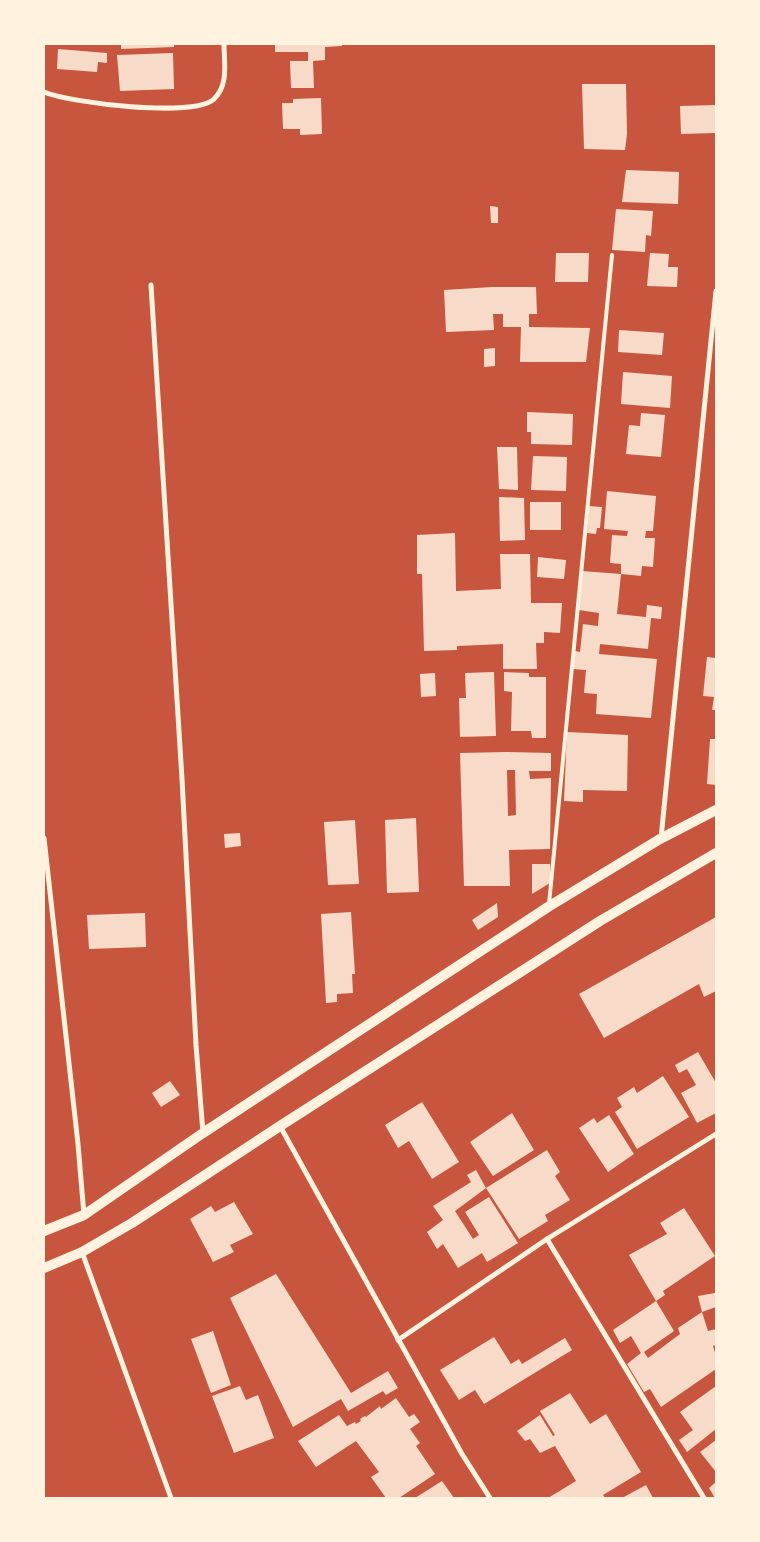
<svg xmlns="http://www.w3.org/2000/svg" width="760" height="1542" viewBox="0 0 760 1542" font-family="Signika,sans-serif">
<style>
.building{fill:#f7dbc8;fill-rule:evenodd}
.lines{fill:none;stroke-linecap:round;stroke-linejoin:round}
.service{stroke:#fff3e0;stroke-width:4}
.minor{stroke:#fff3e0;stroke-width:5}
.secondary{stroke:#fff3e0;stroke-width:10}
</style>
<rect width="100%" height="100%" fill="#c8553d"/>
<g class="building">
<path d="M 121,44 L 174,44 L 174,47 L 121,49 Z"/>
<path d="M 275,44 L 342,44 L 342,46 L 325,47 L 325,60 L 313,61 L 314,88 L 291,88 L 290,61 L 308,61 L 308,52 L 275,52 Z"/>
<path d="M 58,49 L 107,53 L 107,63 L 98,62 L 97,72 L 57,69 Z"/>
<path d="M 173,53 L 174,89 L 120,91 L 117,55 Z"/>
<path d="M 582,84 L 626,84 L 627,134 L 625,150 L 584,149 Z"/>
<path d="M 321,98 L 322,134 L 300,135 L 300,129 L 283,129 L 282,103 L 293,103 L 293,99 Z"/>
<path d="M 716,105 L 716,133 L 681,134 L 680,106 Z"/>
<path d="M 626,170 L 679,172 L 678,204 L 622,202 Z"/>
<path d="M 490,206 L 498,207 L 498,223 L 491,223 Z"/>
<path d="M 616,209 L 653,211 L 651,236 L 646,235 L 645,252 L 612,250 Z"/>
<path d="M 556,253 L 589,253 L 588,282 L 555,282 Z"/>
<path d="M 650,253 L 669,254 L 668,267 L 678,267 L 677,287 L 647,286 Z"/>
<path d="M 492,287 L 536,287 L 537,314 L 529,314 L 529,327 L 590,328 L 586,362 L 520,362 L 521,327 L 503,327 L 503,314 L 493,314 L 494,330 L 446,332 L 444,290 Z"/>
<path d="M 619,330 L 664,333 L 662,355 L 618,352 Z"/>
<path d="M 495,348 L 495,366 L 484,367 L 484,349 Z"/>
<path d="M 623,372 L 672,376 L 670,408 L 621,404 Z"/>
<path d="M 527,412 L 573,414 L 572,445 L 531,444 L 531,432 L 527,432 Z"/>
<path d="M 641,413 L 665,415 L 661,457 L 626,454 L 629,425 L 640,426 Z"/>
<path d="M 497,447 L 517,447 L 518,490 L 499,489 Z"/>
<path d="M 533,456 L 567,457 L 566,491 L 531,490 Z"/>
<path d="M 607,491 L 656,496 L 653,531 L 646,531 L 645,538 L 655,538 L 653,567 L 642,566 L 641,576 L 621,574 L 621,564 L 610,563 L 612,535 L 627,536 L 628,531 L 604,529 Z"/>
<path d="M 499,497 L 524,498 L 525,540 L 500,541 Z"/>
<rect x="530" y="502" width="31" height="28"/>
<path d="M 589,506 L 602,507 L 600,528 L 597,528 L 596,534 L 587,533 Z"/>
<path d="M 455,533 L 456,591 L 501,589 L 500,554 L 530,554 L 531,603 L 562,603 L 560,633 L 544,632 L 544,643 L 536,643 L 537,669 L 503,669 L 503,644 L 457,646 L 457,650 L 424,651 L 422,574 L 417,574 L 417,535 Z"/>
<path d="M 538,557 L 566,560 L 564,579 L 537,577 Z"/>
<path d="M 582,571 L 621,574 L 617,614 L 646,617 L 647,605 L 662,607 L 661,619 L 651,618 L 648,649 L 600,644 L 599,654 L 657,659 L 651,718 L 596,714 L 597,694 L 584,693 L 586,670 L 573,669 L 575,651 L 580,652 L 583,624 L 598,626 L 599,613 L 579,610 Z"/>
<path d="M 707,657 L 716,658 L 716,710 L 712,710 L 714,697 L 703,696 Z"/>
<path d="M 494,672 L 496,736 L 460,737 L 459,698 L 466,698 L 465,673 Z"/>
<path d="M 504,672 L 529,673 L 529,677 L 546,677 L 546,738 L 532,738 L 531,731 L 511,731 L 512,692 L 504,691 Z"/>
<path d="M 435,673 L 436,696 L 421,697 L 420,674 Z"/>
<path d="M 567,732 L 628,735 L 627,791 L 583,790 L 583,802 L 564,801 Z"/>
<path d="M 710,739 L 716,739 L 716,785 L 707,784 Z"/>
<path d="M 506,752 L 551,753 L 551,771 L 529,771 L 530,779 L 551,778 L 550,849 L 509,850 L 510,886 L 464,886 L 460,753 ZM 507,770 L 515,770 L 516,815 L 508,816 Z"/>
<path d="M 416,818 L 419,892 L 387,893 L 385,820 Z"/>
<path d="M 355,820 L 359,884 L 328,885 L 324,822 Z"/>
<path d="M 240,833 L 241,846 L 225,848 L 224,834 Z"/>
<path d="M 532,864 L 550,864 L 550,883 L 532,894 Z"/>
<path d="M 497,903 L 498,917 L 478,930 L 472,920 Z"/>
<path d="M 351,912 L 355,974 L 352,974 L 353,993 L 337,994 L 337,1002 L 326,1003 L 321,914 Z"/>
<path d="M 145,913 L 146,947 L 89,949 L 87,915 Z"/>
<path d="M 716,917 L 716,991 L 704,997 L 699,984 L 604,1038 L 579,994 Z"/>
<path d="M 698,1052 L 716,1083 L 716,1113 L 697,1123 L 681,1093 L 696,1085 L 687,1069 L 679,1073 L 675,1065 Z"/>
<path d="M 663,1076 L 689,1117 L 637,1149 L 615,1112 L 622,1107 L 617,1098 L 634,1087 L 637,1093 Z"/>
<path d="M 170,1081 L 180,1095 L 161,1107 L 152,1093 Z"/>
<path d="M 422,1102 L 459,1162 L 432,1179 L 409,1141 L 398,1148 L 385,1125 Z"/>
<path d="M 512,1113 L 534,1150 L 493,1176 L 470,1142 Z"/>
<path d="M 609,1115 L 634,1154 L 608,1172 L 579,1128 L 594,1118 L 597,1123 Z"/>
<path d="M 547,1150 L 560,1172 L 555,1176 L 570,1200 L 545,1215 L 548,1221 L 519,1239 L 486,1188 Z"/>
<path d="M 476,1170 L 486,1188 L 455,1211 L 473,1239 L 479,1235 L 465,1212 L 489,1197 L 518,1243 L 487,1262 L 482,1253 L 458,1268 L 443,1244 L 437,1249 L 427,1232 L 443,1220 L 433,1206 L 471,1182 L 467,1175 Z"/>
<path d="M 234,1202 L 253,1234 L 230,1245 L 234,1252 L 213,1262 L 190,1219 L 211,1206 L 215,1212 Z"/>
<path d="M 684,1208 L 715,1256 L 663,1291 L 665,1295 L 656,1301 L 674,1331 L 644,1352 L 648,1358 L 680,1334 L 678,1328 L 702,1312 L 708,1331 L 716,1329 L 716,1345 L 713,1346 L 716,1356 L 716,1369 L 661,1407 L 650,1389 L 644,1392 L 627,1364 L 641,1353 L 631,1336 L 620,1343 L 613,1330 L 656,1301 L 629,1255 L 667,1234 L 660,1223 Z"/>
<path d="M 276,1274 L 351,1393 L 388,1371 L 398,1388 L 386,1395 L 383,1391 L 348,1411 L 341,1399 L 293,1427 L 230,1298 Z"/>
<path d="M 715,1293 L 716,1307 L 702,1312 L 698,1296 Z"/>
<path d="M 213,1331 L 231,1385 L 211,1393 L 191,1339 Z"/>
<path d="M 494,1337 L 511,1364 L 519,1359 L 522,1364 L 565,1338 L 572,1350 L 484,1404 L 475,1390 L 459,1400 L 440,1370 Z"/>
<path d="M 240,1386 L 246,1400 L 258,1395 L 274,1438 L 234,1453 L 212,1396 Z"/>
<path d="M 716,1386 L 716,1429 L 687,1452 L 679,1440 L 693,1430 L 680,1412 Z"/>
<path d="M 570,1393 L 590,1424 L 606,1414 L 641,1472 L 603,1495 L 605,1498 L 548,1498 L 576,1481 L 555,1446 L 540,1453 L 530,1439 L 525,1441 L 517,1431 L 540,1415 L 553,1436 L 555,1435 L 540,1411 Z"/>
<path d="M 396,1398 L 409,1417 L 414,1414 L 420,1422 L 410,1429 L 420,1443 L 416,1446 L 435,1474 L 399,1498 L 386,1498 L 371,1477 L 379,1472 L 356,1441 L 316,1467 L 298,1441 L 339,1415 L 347,1426 L 355,1422 L 356,1424 L 361,1421 L 360,1419 L 365,1416 L 366,1417 L 380,1406 L 381,1409 Z"/>
<path d="M 716,1440 L 716,1472 L 700,1452 Z"/>
<path d="M 442,1481 L 454,1498 L 415,1498 Z"/>
<path d="M 716,1482 L 716,1498 L 715,1498 L 709,1488 Z"/>
<path d="M 646,1485 L 653,1498 L 622,1498 Z"/>
</g>
<g class="lines">
<path class="service" d="M 549,904 L 612,255"/>
<g class="minor">
<path d="M 44,92 C 70,103 194,118 214,99 C 229,85 224,62 224,44"/>
<path d="M 151,285 L 182,779 L 196,1045 L 203,1133"/>
<path d="M 44,838 L 78,1144 L 84,1215"/>
<path d="M 661,838 L 716,291"/>
<path d="M 280,1126 L 462,1454 L 490,1498"/>
<path d="M 547,1239 L 704,1498"/>
<path d="M 82,1252 L 171,1498"/>
<path d="M 398,1340 L 547,1239 L 716,1134"/>
</g>
<g class="secondary">
<path d="M 44,1231 L 84,1215 L 203,1133 L 548,907 L 660,839 L 716,810"/>
<path d="M 44,1268 L 82,1252 L 132,1223 L 280,1126 L 600,921 L 716,853"/>
</g>
</g>
<rect width="760" height="1542" fill="none" stroke="#fff3e0" stroke-width="90"/>
</svg>
